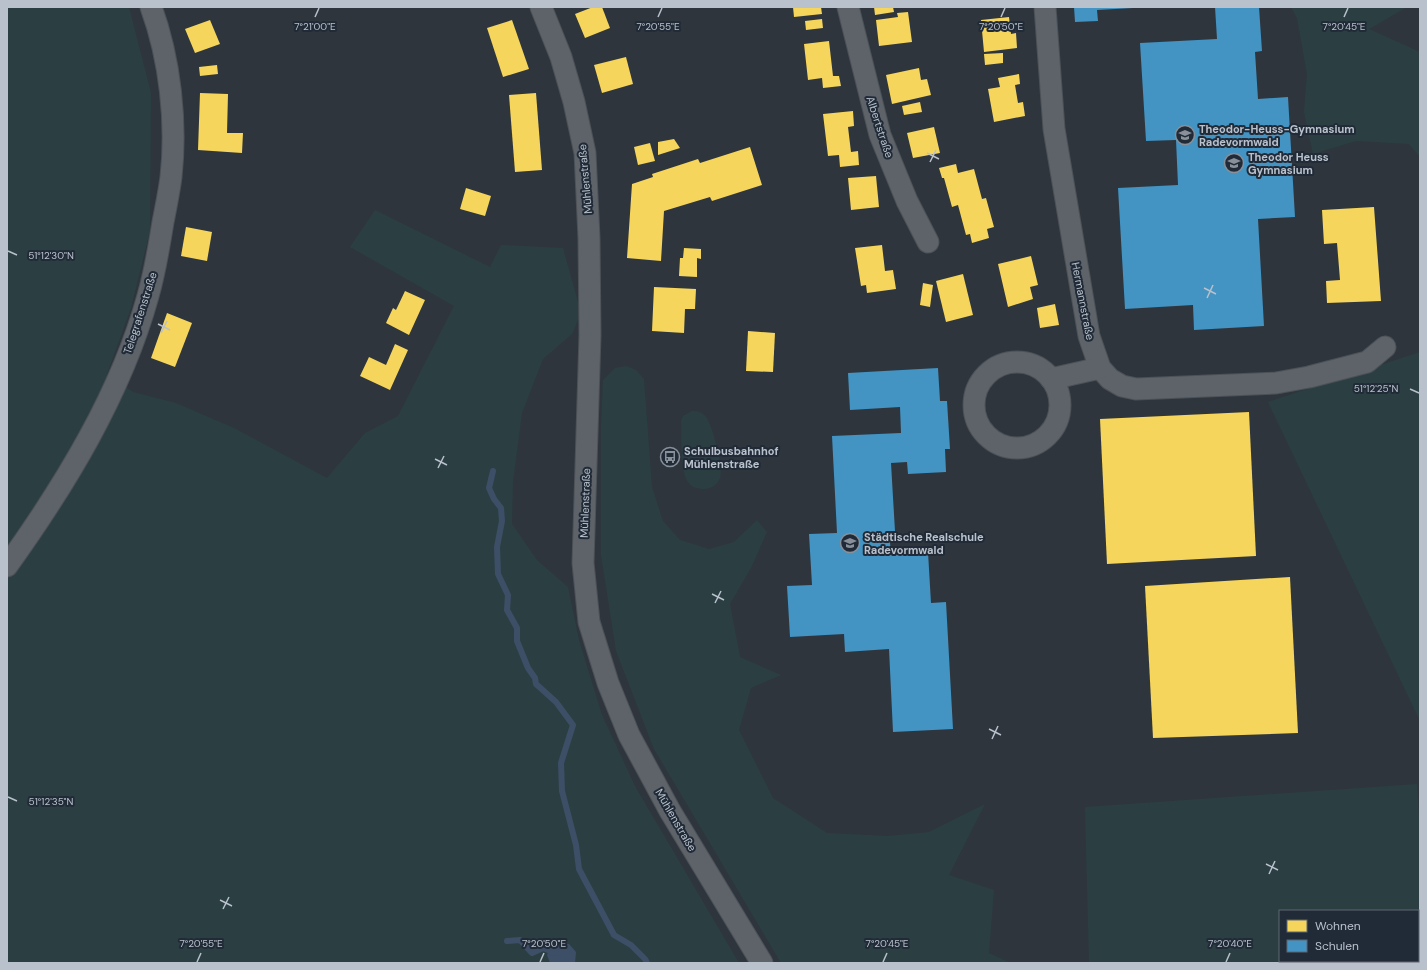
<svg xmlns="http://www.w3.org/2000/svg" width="1427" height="970" viewBox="0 0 1427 970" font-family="'DM Sans',sans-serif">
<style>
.green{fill:#2b3f43;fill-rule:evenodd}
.water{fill:#3d4f67}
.homes{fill:#f6d55c}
.schools{fill:#4393c3}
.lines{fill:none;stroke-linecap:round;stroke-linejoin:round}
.stream{stroke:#3d4f67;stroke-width:6}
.minor-casing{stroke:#4c5157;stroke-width:23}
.minor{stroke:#5e636a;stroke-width:21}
.ticks{fill:none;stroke:#b9c1cc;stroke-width:1.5}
.labels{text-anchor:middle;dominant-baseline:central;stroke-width:4;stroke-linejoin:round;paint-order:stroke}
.street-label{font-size:11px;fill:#b9c1cc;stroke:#212b38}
.poi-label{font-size:11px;font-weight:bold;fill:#b9c1cc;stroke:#212b38;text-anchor:start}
.ticks-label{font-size:10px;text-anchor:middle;fill:#b9c1cc;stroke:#212b38;stroke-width:4;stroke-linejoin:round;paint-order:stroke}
</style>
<rect width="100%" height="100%" fill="#2e353d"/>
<g class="green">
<path d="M 7,7 L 129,7 L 151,93 L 150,231 L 131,308 L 107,374 L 133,392 L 176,403 L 234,428 L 327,478 L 365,433 L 398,416 L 454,306 L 350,247 L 375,210 L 490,267 L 501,245 L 563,248 L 581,313 L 572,334 L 543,359 L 522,413 L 513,482 L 512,524 L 537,560 L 568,587 L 579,640 L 602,715 L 635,786 L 739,963 L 7,963 Z"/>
<path d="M 1291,7 L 1407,7 L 1369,29 L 1420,52 L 1420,157 L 1409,144 L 1356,141 L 1313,154 L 1304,112 L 1307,74 L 1297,18 Z"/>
<path d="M 1420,352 L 1420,721 L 1268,402 Z"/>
<path d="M 626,366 L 636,370 L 644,379 L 652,487 L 663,521 L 680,540 L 709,549 L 734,542 L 757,520 L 767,532 L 751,568 L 730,604 L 740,657 L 781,675 L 751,688 L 739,730 L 773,798 L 827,833 L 888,836 L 929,832 L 985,804 L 949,875 L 994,890 L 989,953 L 1011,963 L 781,963 L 654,749 L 616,651 L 601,555 L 601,426 L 603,380 L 615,368 Z"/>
<path d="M 692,411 C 698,411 702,412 706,417 C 712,424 724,469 720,478 C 717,485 711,489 704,489 C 698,489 691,487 688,482 C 680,470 682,436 681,421 L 683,416 Z"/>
<path d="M 1417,784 L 1420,832 L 1420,963 L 1089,963 L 1085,807 ZM 1280,911 L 1418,911 L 1418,961 L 1280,961 Z"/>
</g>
<path class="water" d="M 559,942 L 569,944 L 576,952 L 575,963 L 550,963 L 547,955 L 551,946 Z"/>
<g class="homes">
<path d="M 593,7 L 602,7 L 610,28 L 585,38 L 575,14 Z"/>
<path d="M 793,7 L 821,7 L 822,14 L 794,17 Z"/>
<path d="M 874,7 L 893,7 L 894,12 L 875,15 Z"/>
<path d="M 908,12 L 912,42 L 879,46 L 876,20 L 898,17 L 897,13 Z"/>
<path d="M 1009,17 L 1011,34 L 1016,33 L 1017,48 L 984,52 L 981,20 Z"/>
<path d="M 822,19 L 823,28 L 806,30 L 805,21 Z"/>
<path d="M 210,20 L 220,44 L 195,53 L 185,29 Z"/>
<path d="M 512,20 L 529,69 L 503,77 L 487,28 Z"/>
<path d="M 829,41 L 833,76 L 839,76 L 841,86 L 823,88 L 822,78 L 808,80 L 804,44 Z"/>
<path d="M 1003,53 L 1003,63 L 985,65 L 984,54 Z"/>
<path d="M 626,57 L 633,84 L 602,93 L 594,65 Z"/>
<path d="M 217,65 L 218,74 L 200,76 L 199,67 Z"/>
<path d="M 919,68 L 921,80 L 927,79 L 931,95 L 892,104 L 886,75 Z"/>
<path d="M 1019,74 L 1020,84 L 1015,85 L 1018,103 L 1023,102 L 1025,116 L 994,122 L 988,89 L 1000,87 L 998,78 Z"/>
<path d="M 200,93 L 228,94 L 227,133 L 243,133 L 242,153 L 198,150 Z"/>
<path d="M 536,93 L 542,170 L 515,172 L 509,95 Z"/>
<path d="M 920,102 L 922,112 L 904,115 L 902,106 Z"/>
<path d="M 853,111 L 854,126 L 848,127 L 851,152 L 858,151 L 859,165 L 840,167 L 839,155 L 828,156 L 823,114 Z"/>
<path d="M 934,127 L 940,153 L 913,158 L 907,133 Z"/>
<path d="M 674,139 L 680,148 L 658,155 L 658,142 Z"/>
<path d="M 650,143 L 655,161 L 638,165 L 634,147 Z"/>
<path d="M 750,147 L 762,185 L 712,201 L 710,197 L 664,211 L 661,261 L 627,258 L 632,184 L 653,177 L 652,174 L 698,159 L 700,163 Z"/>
<path d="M 956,164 L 958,173 L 974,169 L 982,199 L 986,198 L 994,227 L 987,229 L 989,238 L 972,243 L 970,234 L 966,235 L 958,205 L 952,207 L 944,178 L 942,178 L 939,168 Z"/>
<path d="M 876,176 L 879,207 L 851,210 L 848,178 Z"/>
<path d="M 466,188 L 491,196 L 485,216 L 460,209 Z"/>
<path d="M 1374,207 L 1381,301 L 1327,303 L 1326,281 L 1340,280 L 1337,243 L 1324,244 L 1322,210 Z"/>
<path d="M 186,227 L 212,232 L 207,261 L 181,256 Z"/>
<path d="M 882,245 L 885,271 L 893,270 L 896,289 L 867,293 L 866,285 L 861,286 L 855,248 Z"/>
<path d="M 684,248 L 701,249 L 701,259 L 697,258 L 697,277 L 679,276 L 680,258 L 683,258 Z"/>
<path d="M 1031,256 L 1038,285 L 1030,287 L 1033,299 L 1008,307 L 998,264 Z"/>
<path d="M 963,274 L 973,315 L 946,322 L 936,281 Z"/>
<path d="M 923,283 L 933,285 L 930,307 L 920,305 Z"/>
<path d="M 654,287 L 696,289 L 695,309 L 685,309 L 684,333 L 652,331 Z"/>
<path d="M 405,291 L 425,300 L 409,335 L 386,323 L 393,308 L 396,310 Z"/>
<path d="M 1055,304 L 1059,325 L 1040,328 L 1037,308 Z"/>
<path d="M 167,313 L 192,323 L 175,367 L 151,358 Z"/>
<path d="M 748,331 L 775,333 L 773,372 L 746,371 Z"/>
<path d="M 395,344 L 408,350 L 390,390 L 360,376 L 369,357 L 386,365 Z"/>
<path d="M 1249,412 L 1256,556 L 1107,564 L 1100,419 Z"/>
<path d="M 1290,577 L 1298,733 L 1153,738 L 1145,586 Z"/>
</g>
<g class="schools">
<path d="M 1074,7 L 1133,7 L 1133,8 L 1097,10 L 1098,21 L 1075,22 Z"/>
<path d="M 1215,7 L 1259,7 L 1262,51 L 1255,52 L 1258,99 L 1288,97 L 1295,217 L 1258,219 L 1264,326 L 1194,330 L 1193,305 L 1125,309 L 1118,188 L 1178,185 L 1176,140 L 1146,141 L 1140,43 L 1217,39 Z"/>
<path d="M 938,368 L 940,401 L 947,401 L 950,449 L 945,449 L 946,472 L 908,474 L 907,462 L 891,463 L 895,531 L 889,531 L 891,554 L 928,552 L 931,603 L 946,602 L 953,729 L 893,732 L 889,649 L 845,652 L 844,634 L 790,637 L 787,586 L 812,585 L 809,534 L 837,533 L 832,436 L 901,433 L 900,407 L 850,410 L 848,373 Z"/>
</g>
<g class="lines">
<g class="stream">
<path d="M 493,471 L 489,488 L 494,499 L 501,508 L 502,521 L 497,547 L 498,574 L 508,595 L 507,610 L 517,628 L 517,641 L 528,668 L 535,678 L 536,684 L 556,702 L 573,725 L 561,763 L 562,791 L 576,845 L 579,869 L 614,935 L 631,945 L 645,959 L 647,963"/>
<path d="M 507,941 L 520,940 L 532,953 L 543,948 L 556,953"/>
</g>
<g class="minor-casing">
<g id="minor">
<path d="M 541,7 L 561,57 L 574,102 L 585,153 L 589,238 L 590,335 L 583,563 L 589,622 L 608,683 L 629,735 L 670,811 L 762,963"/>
<path d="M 848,7 L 880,135 L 907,201 L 928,242"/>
<path d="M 1045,7 L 1054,129 L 1089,336 L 1100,368 L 1110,379 L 1122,386 L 1136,389 L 1276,383 L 1309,377 L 1367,362 L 1385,347"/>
<circle cx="1017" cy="405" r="43"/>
<path d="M 1051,379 L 1100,368"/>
<path d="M 7,566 C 65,485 121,394 148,296 C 155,272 159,247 163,222 C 166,207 169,192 171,177 C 177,122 170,59 151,7"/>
</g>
</g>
<use href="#minor" class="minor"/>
</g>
<path class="ticks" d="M 315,17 L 319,8M 658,17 L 662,8M 1001,17 L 1005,8M 1344,17 L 1348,8M 927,153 L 939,159M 930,162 L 936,150M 8,251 L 17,255M 1204,288 L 1216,294M 1207,298 L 1213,285M 158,324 L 170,330M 161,333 L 167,321M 1410,389 L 1419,393M 435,459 L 447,465M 438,468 L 444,456M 712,594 L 724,600M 715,603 L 721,591M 989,729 L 1001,735M 992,739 L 998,726M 8,797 L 17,801M 1266,864 L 1278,870M 1269,874 L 1275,861M 220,900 L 232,906M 223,909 L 229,897M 197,962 L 201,953M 540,962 L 544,953M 883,962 L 887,953M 1226,962 L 1230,953"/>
<defs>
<g id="school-ring" transform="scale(1)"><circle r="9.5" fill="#212b38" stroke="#88909a" stroke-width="1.5"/><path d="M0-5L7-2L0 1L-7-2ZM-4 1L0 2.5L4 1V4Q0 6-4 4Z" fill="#88909a"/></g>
<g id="university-ring" transform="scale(1)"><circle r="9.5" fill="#212b38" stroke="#88909a" stroke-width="1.5"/><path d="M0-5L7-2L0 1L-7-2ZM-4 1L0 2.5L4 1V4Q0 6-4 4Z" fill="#88909a"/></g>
<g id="bus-ring" transform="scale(1)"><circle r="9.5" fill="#212b38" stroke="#88909a" stroke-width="1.5"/><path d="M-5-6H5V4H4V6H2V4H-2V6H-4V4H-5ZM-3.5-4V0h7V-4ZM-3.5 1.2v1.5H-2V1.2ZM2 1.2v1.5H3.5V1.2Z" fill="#88909a"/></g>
</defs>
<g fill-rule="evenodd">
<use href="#school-ring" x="1185" y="135"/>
<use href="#university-ring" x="1234" y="163"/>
<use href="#bus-ring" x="670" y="457"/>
<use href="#school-ring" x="850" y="543"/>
</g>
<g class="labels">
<g class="street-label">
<text transform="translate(880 127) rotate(72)">Albertstraße</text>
<text transform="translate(585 179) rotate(-95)">Mühlenstraße</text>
<text transform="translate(1083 301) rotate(79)">Hermannstraße</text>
<text transform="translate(140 313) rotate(-72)">Telegrafenstraße</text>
<text transform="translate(585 503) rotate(-88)">Mühlenstraße</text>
<text transform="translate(676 820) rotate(60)">Mühlenstraße</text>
</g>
<g class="poi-label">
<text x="1199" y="129">Theodor-Heuss-Gymnasium<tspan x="1199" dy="13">Radevormwald</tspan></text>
<text x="1248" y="157">Theodor Heuss<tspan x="1248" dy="13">Gymnasium</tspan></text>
<text x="684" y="451">Schulbusbahnhof<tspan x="684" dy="13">Mühlenstraße</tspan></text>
<text x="864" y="537">Städtische Realschule<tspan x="864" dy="13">Radevormwald</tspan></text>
</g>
</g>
<g class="ticks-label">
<text x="315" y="30">7°21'00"E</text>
<text x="658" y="30">7°20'55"E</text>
<text x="1001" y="30">7°20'50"E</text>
<text x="1344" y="30">7°20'45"E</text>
<text x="51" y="259">51°12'30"N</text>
<text x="1376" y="392">51°12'25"N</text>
<text x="51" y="805">51°12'35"N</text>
<text x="201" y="947">7°20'55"E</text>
<text x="544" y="947">7°20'50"E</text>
<text x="887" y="947">7°20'45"E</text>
<text x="1230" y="947">7°20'40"E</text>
</g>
<rect width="1427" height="970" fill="none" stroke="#b9c1cc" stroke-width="16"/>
<rect x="1279" y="910" width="140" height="52" fill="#212b38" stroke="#5e6773"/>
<rect x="1287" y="920" width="20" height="12" fill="#f6d55c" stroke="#5e6773"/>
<text x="1315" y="930" font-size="12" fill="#b9c1cc">Wohnen</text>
<rect x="1287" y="940" width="20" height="12" fill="#4393c3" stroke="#5e6773"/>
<text x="1315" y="950" font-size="12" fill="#b9c1cc">Schulen</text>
</svg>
